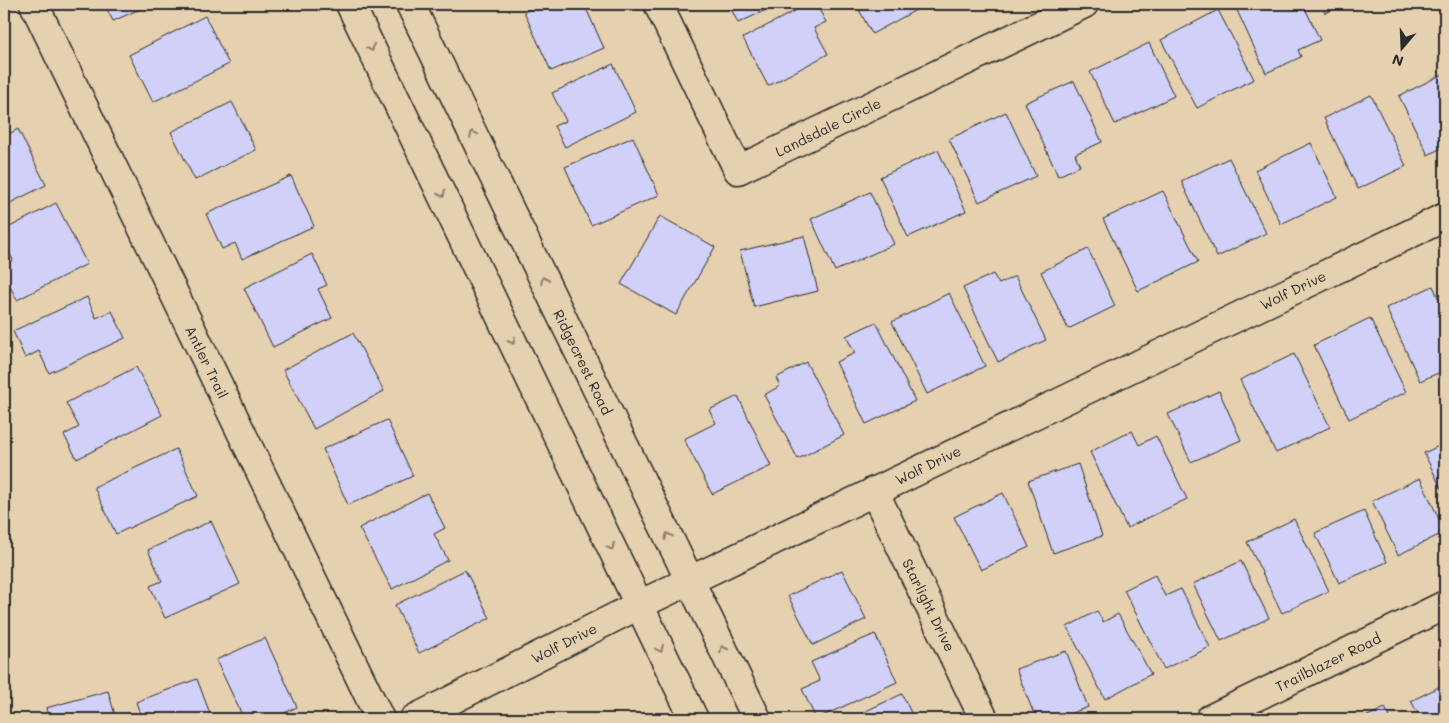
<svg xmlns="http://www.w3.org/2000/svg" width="1449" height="723" viewBox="0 0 1449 723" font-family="Mali,sans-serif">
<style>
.building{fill:#d0d0f8;stroke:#2b2b2b}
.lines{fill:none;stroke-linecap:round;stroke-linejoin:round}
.minor-casing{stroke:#2b2b2b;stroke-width:31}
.major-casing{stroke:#2b2b2b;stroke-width:31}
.minor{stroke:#e5d0af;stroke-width:28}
.major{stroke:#e5d0af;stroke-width:28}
.oneway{stroke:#887e6d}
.labels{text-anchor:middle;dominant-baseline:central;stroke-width:4;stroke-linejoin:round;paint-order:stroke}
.street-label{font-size:14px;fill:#2b2b2b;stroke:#e5d0af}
</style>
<rect width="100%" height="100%" fill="#e5d0af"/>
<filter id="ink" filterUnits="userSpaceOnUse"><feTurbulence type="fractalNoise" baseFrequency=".02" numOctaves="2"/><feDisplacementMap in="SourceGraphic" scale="10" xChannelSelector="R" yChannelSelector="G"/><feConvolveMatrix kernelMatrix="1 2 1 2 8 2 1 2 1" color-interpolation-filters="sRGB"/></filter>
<g filter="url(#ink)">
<g class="building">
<path d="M 104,4 L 151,4 L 113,21 Z"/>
<path d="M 542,4 L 584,4 L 604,48 L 551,71 L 524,12 Z"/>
<path d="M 729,4 L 779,4 L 738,23 Z"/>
<path d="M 808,4 L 816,4 L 826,22 L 814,28 L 828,54 L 768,86 L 743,38 Z"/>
<path d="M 856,4 L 927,4 L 872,34 Z"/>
<path d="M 1234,4 L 1303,4 L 1320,40 L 1298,50 L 1301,57 L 1266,73 Z"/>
<path d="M 1320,4 L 1346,4 L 1325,13 Z"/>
<path d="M 1218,10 L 1254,79 L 1197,108 L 1161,40 Z"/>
<path d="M 205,16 L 229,64 L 153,102 L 129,55 Z"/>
<path d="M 1149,43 L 1174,96 L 1115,124 L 1090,72 Z"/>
<path d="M 613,64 L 636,112 L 565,147 L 554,126 L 566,121 L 552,93 Z"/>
<path d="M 1445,73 L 1445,146 L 1428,155 L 1399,96 Z"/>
<path d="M 1074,81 L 1102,142 L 1075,154 L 1080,166 L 1058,176 L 1025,103 Z"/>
<path d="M 1371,95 L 1406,166 L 1358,189 L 1324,118 Z"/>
<path d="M 232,102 L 256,150 L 195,180 L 171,132 Z"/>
<path d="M 1006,112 L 1036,176 L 979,202 L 949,139 Z"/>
<path d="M 18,129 L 46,185 L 4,206 L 4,137 Z"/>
<path d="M 633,137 L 659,195 L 591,225 L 565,167 Z"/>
<path d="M 1311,143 L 1337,197 L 1281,224 L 1255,170 Z"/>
<path d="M 938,150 L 966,211 L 908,237 L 880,177 Z"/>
<path d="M 1229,158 L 1266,233 L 1217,257 L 1181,181 Z"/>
<path d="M 291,176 L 314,226 L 242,259 L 235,243 L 222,249 L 206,214 Z"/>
<path d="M 1163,191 L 1198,262 L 1138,291 L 1103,219 Z"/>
<path d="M 870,192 L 894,244 L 835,271 L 811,219 Z"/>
<path d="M 56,203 L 87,264 L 17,300 L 4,275 L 4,265 L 13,260 L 4,242 L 4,230 Z"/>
<path d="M 660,216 L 715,247 L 676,315 L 621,284 Z"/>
<path d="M 804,236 L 818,291 L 754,307 L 740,251 Z"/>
<path d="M 1088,249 L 1115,306 L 1068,329 L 1041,272 Z"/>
<path d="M 312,254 L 327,285 L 318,289 L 332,318 L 273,347 L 244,288 Z"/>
<path d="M 993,274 L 999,284 L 1015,276 L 1046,340 L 998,362 L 963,288 Z"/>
<path d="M 1433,286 L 1445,313 L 1445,370 L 1420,381 L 1386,308 Z"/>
<path d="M 949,293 L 985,366 L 927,394 L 892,322 Z"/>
<path d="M 87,297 L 96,318 L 112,311 L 125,338 L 49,373 L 39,351 L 25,358 L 13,331 Z"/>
<path d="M 1370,318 L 1406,392 L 1349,419 L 1314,345 Z"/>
<path d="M 876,322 L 915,401 L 866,424 L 836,362 L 855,353 L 846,336 Z"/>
<path d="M 353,333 L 384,391 L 314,429 L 283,370 Z"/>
<path d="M 1294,354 L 1330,427 L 1276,453 L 1240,380 Z"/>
<path d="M 806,362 L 844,435 L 798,459 L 764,395 L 780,386 L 776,378 Z"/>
<path d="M 136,367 L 162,415 L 77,459 L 64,435 L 79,427 L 66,403 Z"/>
<path d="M 1219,391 L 1241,440 L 1191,462 L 1168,414 Z"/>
<path d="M 738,396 L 771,466 L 712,494 L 684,439 L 716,423 L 709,410 Z"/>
<path d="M 387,420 L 413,476 L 348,505 L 323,449 Z"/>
<path d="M 1132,431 L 1139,445 L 1156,436 L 1187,499 L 1127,528 L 1090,452 Z"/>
<path d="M 1445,443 L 1445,496 L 1424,453 Z"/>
<path d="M 176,449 L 198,496 L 116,534 L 94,487 Z"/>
<path d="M 1078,464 L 1102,536 L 1053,553 L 1028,481 Z"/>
<path d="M 1420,478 L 1445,532 L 1398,555 L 1372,501 Z"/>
<path d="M 427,493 L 445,528 L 434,534 L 448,560 L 392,589 L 359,528 Z"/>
<path d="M 1003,493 L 1029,547 L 981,570 L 954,517 Z"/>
<path d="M 1364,511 L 1387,562 L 1339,583 L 1315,533 Z"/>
<path d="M 1294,519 L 1329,591 L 1282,613 L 1247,542 Z"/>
<path d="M 211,521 L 240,584 L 165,618 L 150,586 L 162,581 L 148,550 Z"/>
<path d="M 1241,561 L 1269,618 L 1221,641 L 1193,584 Z"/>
<path d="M 465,570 L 490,618 L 419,653 L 395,605 Z"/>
<path d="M 842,570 L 866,619 L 813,645 L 788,596 Z"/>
<path d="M 1155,575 L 1165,596 L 1181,589 L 1210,647 L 1164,669 L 1124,590 Z"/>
<path d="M 1097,611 L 1103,622 L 1118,614 L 1151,674 L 1105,699 L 1067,627 Z"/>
<path d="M 875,634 L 897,682 L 816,719 L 802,689 L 820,681 L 811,662 Z"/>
<path d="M 265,638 L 297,707 L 272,719 L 244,719 L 216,660 Z"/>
<path d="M 1066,651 L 1088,707 L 1056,719 L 1036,719 L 1016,669 Z"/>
<path d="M 197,679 L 212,719 L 142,719 L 136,702 Z"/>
<path d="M 1445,684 L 1445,719 L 1421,719 L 1411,701 Z"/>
<path d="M 108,691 L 115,715 L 104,718 L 104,719 L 49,719 L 46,708 Z"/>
<path d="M 902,694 L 914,719 L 849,719 Z"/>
<path d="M 1385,708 L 1391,719 L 1361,719 Z"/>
</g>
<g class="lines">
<g class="minor-casing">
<g id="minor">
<path d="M 34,4 L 380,719"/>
<path d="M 658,4 L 738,170 L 1084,4"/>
<path d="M 874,491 L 984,719"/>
<path d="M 414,719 L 639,605 L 1445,217"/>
<path d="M 1210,719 L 1445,605"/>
</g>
</g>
<g class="major-casing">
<g id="major">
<path d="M 350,4 L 694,719"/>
<path d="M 410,4 L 757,719"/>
</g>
</g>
<use href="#minor" class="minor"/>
<use href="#major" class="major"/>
</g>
<defs><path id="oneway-chevron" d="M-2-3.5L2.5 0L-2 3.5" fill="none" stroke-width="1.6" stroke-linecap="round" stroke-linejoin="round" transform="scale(1.25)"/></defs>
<g class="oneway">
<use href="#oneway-chevron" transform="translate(371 48) rotate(64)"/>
<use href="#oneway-chevron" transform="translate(473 134) rotate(-116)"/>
<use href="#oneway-chevron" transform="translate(442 194) rotate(64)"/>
<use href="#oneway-chevron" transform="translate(544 280) rotate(-116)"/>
<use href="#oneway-chevron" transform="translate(512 341) rotate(64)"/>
<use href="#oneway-chevron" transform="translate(668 536) rotate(-116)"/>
<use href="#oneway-chevron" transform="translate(611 547) rotate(64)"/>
<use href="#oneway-chevron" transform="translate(660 649) rotate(64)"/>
<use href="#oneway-chevron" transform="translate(723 649) rotate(-116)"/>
</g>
</g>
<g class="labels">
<g class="street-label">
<text transform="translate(828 127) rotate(-26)">Landsdale Circle</text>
<text transform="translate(1293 290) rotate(-26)">Wolf Drive</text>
<text transform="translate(207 362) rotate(64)">Antler Trail</text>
<text transform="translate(583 362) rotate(64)">Ridgecrest Road</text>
<text transform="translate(928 465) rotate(-26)">Wolf Drive</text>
<text transform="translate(929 605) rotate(64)">Starlight Drive</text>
<text transform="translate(564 643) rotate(-27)">Wolf Drive</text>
<text transform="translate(1328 662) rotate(-26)">Trailblazer Road</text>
</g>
</g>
<rect width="1449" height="723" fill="none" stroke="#e5d0af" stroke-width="20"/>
<rect x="10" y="10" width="1429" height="703" fill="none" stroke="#2b2b2b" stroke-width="2" filter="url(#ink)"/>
<g transform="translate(1402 48) rotate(199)" stroke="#e5d0af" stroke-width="4" paint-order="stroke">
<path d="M0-4L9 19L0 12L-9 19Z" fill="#2b2b2b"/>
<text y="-8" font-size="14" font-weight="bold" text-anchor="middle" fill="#2b2b2b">N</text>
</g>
</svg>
